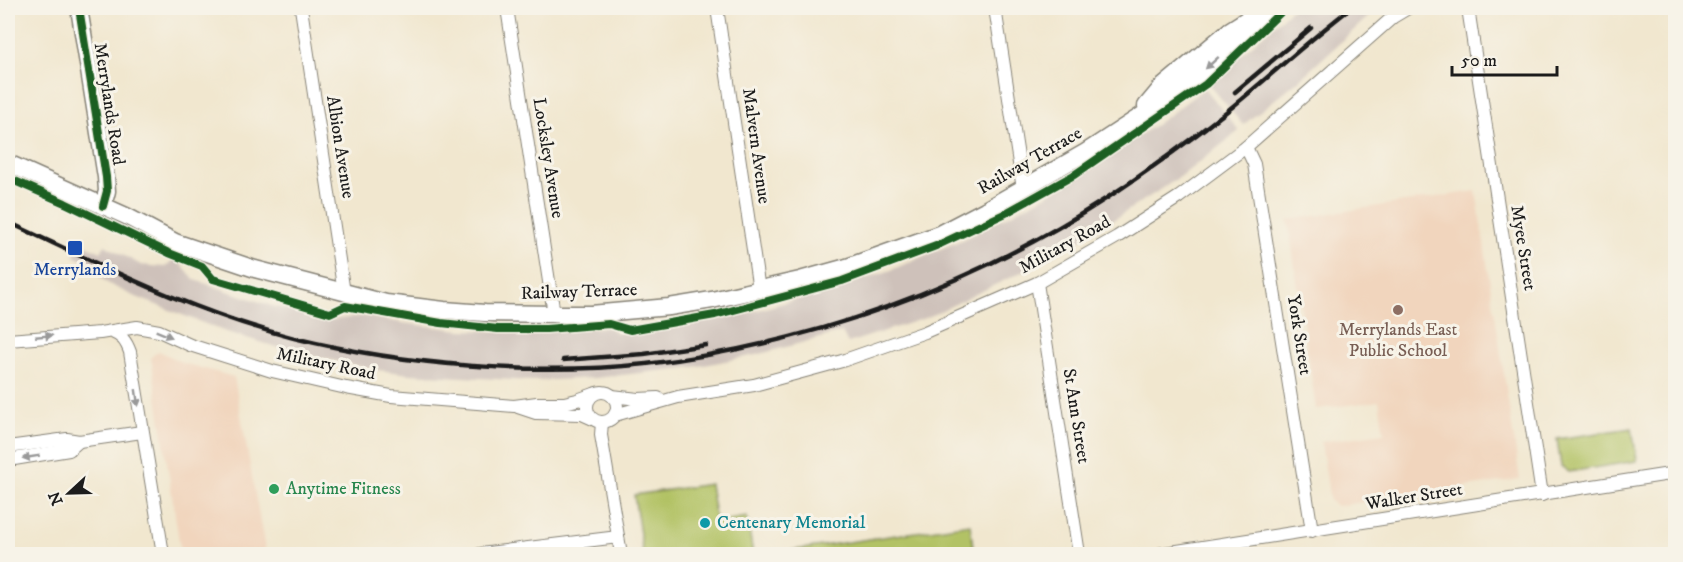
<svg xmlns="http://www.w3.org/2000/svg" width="1683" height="562" viewBox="0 0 1683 562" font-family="'IM FELL DW Pica',serif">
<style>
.built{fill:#f1d5bd}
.industrial{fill:#cec1ba}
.green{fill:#b2c265;stroke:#676f40;stroke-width:1.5}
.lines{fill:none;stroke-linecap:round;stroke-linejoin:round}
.minor-casing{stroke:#868276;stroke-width:14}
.secondary-casing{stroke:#868276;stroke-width:19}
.minor{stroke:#fff;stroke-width:12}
.secondary{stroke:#fff;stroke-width:16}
.rail{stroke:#1c1c1c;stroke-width:4.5}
.cycleway-casing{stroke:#f7f3e8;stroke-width:11}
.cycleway{stroke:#1b5e20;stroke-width:8}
.oneway{fill:#999}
.transit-dot{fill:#1a4fb4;stroke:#f7f3e8;stroke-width:2}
.education-dot{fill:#8d6e63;stroke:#f7f3e8;stroke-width:2}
.leisure-dot{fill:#2e9e5b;stroke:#f7f3e8;stroke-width:2}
.culture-dot{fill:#0f9aa8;stroke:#f7f3e8;stroke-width:2}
.labels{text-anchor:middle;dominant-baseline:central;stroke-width:6;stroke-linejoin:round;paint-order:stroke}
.street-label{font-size:18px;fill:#1c1c1c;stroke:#f7f3e8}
.transit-label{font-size:18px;fill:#164399;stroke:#f7f3e8}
.education-label{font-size:18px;fill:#785e54;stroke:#f7f3e8}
.leisure-label{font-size:18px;fill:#27864d;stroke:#f7f3e8;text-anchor:start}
.culture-label{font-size:18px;fill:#0d838f;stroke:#f7f3e8;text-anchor:start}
</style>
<rect width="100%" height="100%" fill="#f7f3e8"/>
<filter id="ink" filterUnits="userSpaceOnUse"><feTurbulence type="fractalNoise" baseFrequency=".0167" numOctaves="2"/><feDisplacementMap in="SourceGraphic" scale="12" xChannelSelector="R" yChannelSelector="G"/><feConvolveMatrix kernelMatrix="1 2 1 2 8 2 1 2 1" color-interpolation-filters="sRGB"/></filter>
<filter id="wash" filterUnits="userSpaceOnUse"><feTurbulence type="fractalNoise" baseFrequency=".008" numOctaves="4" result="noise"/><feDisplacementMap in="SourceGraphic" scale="24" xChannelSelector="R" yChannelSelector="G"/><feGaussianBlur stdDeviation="1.35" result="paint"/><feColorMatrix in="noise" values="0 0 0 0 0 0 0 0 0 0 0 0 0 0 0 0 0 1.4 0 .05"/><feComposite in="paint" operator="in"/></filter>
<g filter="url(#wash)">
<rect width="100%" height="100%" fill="#f1e7cf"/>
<g class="built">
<path d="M 1476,191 L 1520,479 L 1337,506 L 1330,501 L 1321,442 L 1384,433 L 1379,401 L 1316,409 L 1288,220 Z"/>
<path d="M 159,351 L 183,363 L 234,377 L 266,554 L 181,554 L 151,357 Z"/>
</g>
<g class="industrial">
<path d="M 1293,8 L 1378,8 L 1300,79 L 1243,125 L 1209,84 Z"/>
<path d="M 1205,88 L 1239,131 L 1180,177 L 1091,234 L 1034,266 L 928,317 L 848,343 L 842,332 L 756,355 L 694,367 L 595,378 L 532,381 L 410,374 L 377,370 L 294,352 L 226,332 L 131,295 L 109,284 L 97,275 L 100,268 L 74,256 L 80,242 L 101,252 L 105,245 L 141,265 L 165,267 L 175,258 L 195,280 L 272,306 L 331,320 L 363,316 L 403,323 L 460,330 L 525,332 L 608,327 L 617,333 L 673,327 L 741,315 L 847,285 L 891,270 L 964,239 L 1060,188 L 1157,124 Z"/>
</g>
<g class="green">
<path d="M 1632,428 L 1637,461 L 1569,472 L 1561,466 L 1557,439 Z"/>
<path d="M 710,484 L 716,522 L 747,517 L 753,554 L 643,554 L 634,495 Z"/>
<path d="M 970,524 L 974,554 L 768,554 Z"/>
</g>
</g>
<g filter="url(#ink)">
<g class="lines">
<g class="minor-casing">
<g id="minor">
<path d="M 301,8 L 344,293"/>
<path d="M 507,8 L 554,314"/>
<path d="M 717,8 L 759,290"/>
<path d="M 995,8 L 1023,189"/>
<path d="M 1468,8 L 1542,495"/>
<path d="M 1246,147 L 1254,164 L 1312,531"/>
<path d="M 1037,283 L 1079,554"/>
<path d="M 112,332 C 122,336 126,341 130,352 L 163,554"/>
<path d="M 8,340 L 100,333 L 137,327 L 159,331 L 190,345 L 272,371 L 346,388 L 391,396 L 514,406 L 537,403 L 564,403 L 577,400 L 594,394"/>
<circle cx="602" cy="407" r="15"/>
<path d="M 612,396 L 638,399 L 658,398"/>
<path d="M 518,407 L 536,413 L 582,414 L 591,418"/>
<path d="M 615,415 L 678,397 L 754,385 L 842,361 L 925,332 L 1037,283 L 1117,237 L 1179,197 L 1246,147 L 1393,17 L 1408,8"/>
<path d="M 602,422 L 601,435 L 621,554"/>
<path d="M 8,447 L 67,439 L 79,441 L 142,432"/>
<path d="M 8,460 L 69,450 L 79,441"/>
<path d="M 480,554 L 618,537"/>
<path d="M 1158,554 L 1676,473"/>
</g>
</g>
<g class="secondary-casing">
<g id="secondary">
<path d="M 79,8 L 106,177 L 107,191 L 103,206"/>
<path d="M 1146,106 L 1161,88 L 1230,30 L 1252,16"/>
<path d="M 8,163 L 126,216 L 175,242 L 255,269 L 386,303 L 444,310 L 485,313 L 554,314 L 591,314 L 669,307 L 712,300 L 800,280 L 847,267 L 939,234 L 985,210 L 1086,152 L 1167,99 L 1198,76 L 1234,43 L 1269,8"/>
</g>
</g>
<use href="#minor" class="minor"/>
<use href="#secondary" class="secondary"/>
<g class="rail">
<path d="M 1235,92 L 1311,28"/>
<path d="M 8,222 C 101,265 194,313 294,338 C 404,365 533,376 646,364 C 809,345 969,287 1107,198 C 1148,171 1188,142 1226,112 C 1268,78 1308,41 1351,8"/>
<path d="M 563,360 L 644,354 L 706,345"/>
</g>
<g class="cycleway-casing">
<g id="cycleway">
<path d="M 79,8 L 106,177 L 107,191 L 103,206"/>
<path d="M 8,178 L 65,203 L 169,253 L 202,266 L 213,279 L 330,313 L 345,306 L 441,323 L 498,329 L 546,329 L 609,324 L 630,330 L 715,315 L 842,281 L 936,246 L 1004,214 L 1074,175 L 1206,84 L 1285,8"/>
</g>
</g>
<use href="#cycleway" class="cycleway"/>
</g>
<defs><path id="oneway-solid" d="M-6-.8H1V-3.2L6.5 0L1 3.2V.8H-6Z" transform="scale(1.5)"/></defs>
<g class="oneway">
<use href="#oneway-solid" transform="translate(1212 63) rotate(138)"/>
<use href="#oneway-solid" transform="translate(164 334) rotate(22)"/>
<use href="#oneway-solid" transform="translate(44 336) rotate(-5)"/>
<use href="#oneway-solid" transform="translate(137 398) rotate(82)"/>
<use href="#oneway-solid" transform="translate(31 457) rotate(171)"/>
</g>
</g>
<rect class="transit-dot" x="67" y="240" width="16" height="16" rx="3"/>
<circle class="education-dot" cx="1398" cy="310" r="6"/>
<circle class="leisure-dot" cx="274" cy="489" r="6"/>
<circle class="culture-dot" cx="705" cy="523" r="6"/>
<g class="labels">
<g class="street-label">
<text transform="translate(109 104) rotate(81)">Merrylands Road</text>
<text transform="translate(756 146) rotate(82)">Malvern Avenue</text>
<text transform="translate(340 147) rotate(81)">Albion Avenue</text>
<text transform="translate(548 158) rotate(81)">Locksley Avenue</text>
<text transform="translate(1030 161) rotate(-30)">Railway Terrace</text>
<text transform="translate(1065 245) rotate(-29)">Military Road</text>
<text transform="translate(1523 248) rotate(81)">Myee Street</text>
<text transform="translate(579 292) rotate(-2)">Railway Terrace</text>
<text transform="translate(1299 335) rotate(81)">York Street</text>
<text transform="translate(326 364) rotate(12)">Military Road</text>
<text transform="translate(1076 416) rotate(81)">St Ann Street</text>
<text transform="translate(1414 497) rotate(-9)">Walker Street</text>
</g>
<g class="transit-label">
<text x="75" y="270">Merrylands</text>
</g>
<g class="education-label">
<text x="1398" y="330">Merrylands East<tspan x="1398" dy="21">Public School</tspan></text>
</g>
<g class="leisure-label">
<text x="286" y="489">Anytime Fitness</text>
</g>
<g class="culture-label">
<text x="717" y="523">Centenary Memorial</text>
</g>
</g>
<rect width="1683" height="562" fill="none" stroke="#f7f3e8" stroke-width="30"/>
<g transform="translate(69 493) rotate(248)" stroke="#f7f3e8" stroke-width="4.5" paint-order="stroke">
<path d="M0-4.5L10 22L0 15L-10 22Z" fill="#1c1c1c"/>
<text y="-9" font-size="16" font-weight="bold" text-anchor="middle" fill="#1c1c1c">N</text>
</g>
<path d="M1452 66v9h105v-9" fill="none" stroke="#1c1c1c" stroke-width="3"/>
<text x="1461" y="66" font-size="18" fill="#1c1c1c" stroke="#f7f3e8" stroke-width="4.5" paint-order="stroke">50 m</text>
</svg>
